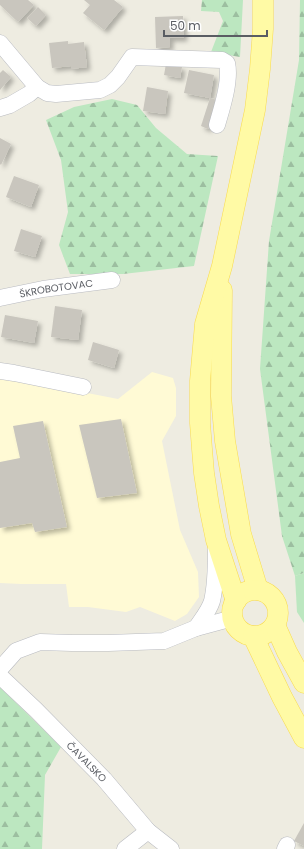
<svg xmlns="http://www.w3.org/2000/svg" width="304" height="849" viewBox="0 0 304 849" font-family="Poppins,sans-serif">
<style>
.commercial{fill:#fffad5}
.forest{fill:url(#forest-firs)}
.pitch{fill:#bce7c0}
.building{fill:#c9c6be;filter:url(#shadow)}
.lines{fill:none;stroke-linecap:round;stroke-linejoin:round}
.minor-casing{stroke:#b9bbc1;stroke-width:17}
.major-casing{stroke:#f9db4f;stroke-width:21}
.minor{stroke:#fff;stroke-width:16}
.major{stroke:#fffaa5;stroke-width:20}
.labels{text-anchor:middle;dominant-baseline:central;stroke-width:4;stroke-linejoin:round;paint-order:stroke}
.street-label{font-size:10px;fill:#5a5d63;stroke:#fff}
</style>
<defs>
<pattern id="forest-firs" width="22" height="20" patternUnits="userSpaceOnUse"><rect width="22" height="20" fill="#bce7c0"/><path d="M5 1l3.5 6h-7zM16 11l3.5 6h-7z" fill="#9cbea0"/></pattern>
<filter id="shadow"><feDropShadow dx="3.5" dy="3.5" stdDeviation="2" flood-color="#0004"/></filter>
</defs>
<rect width="100%" height="100%" fill="#eeece1"/>
<path class="commercial" d="M 152,372 L 173,378 L 176,388 L 176,416 L 162,441 L 180,530 L 198,572 L 199,597 L 187,614 L 175,621 L 140,607 L 126,612 L 88,607 L 69,607 L 66,584 L 21,584 L 0,583 L 0,376 L 118,399 Z"/>
<g class="forest">
<path d="M 202,0 L 243,0 L 240,57 L 211,52 L 223,21 L 219,12 L 201,11 Z"/>
<path d="M 300,0 L 304,0 L 304,573 L 295,576 L 282,536 L 260,369 L 269,241 L 299,60 Z"/>
<path d="M 112,99 L 137,105 L 156,128 L 187,154 L 218,156 L 194,266 L 123,274 L 70,274 L 59,245 L 68,212 L 61,160 L 46,120 L 74,107 Z"/>
<path d="M 0,687 L 61,747 L 45,775 L 42,849 L 0,849 Z"/>
</g>
<path class="pitch" d="M 304,573 L 304,623 L 297,612 L 295,576 Z"/>
<g class="building">
<path d="M 0,0 L 28,0 L 34,5 L 18,22 L 0,5 Z"/>
<path d="M 84,0 L 114,0 L 123,7 L 104,30 L 83,13 L 90,5 Z"/>
<path d="M 38,7 L 46,15 L 36,26 L 27,18 Z"/>
<path d="M 183,16 L 184,38 L 170,38 L 170,47 L 156,48 L 155,17 Z"/>
<path d="M 68,41 L 68,44 L 84,42 L 87,67 L 71,69 L 71,66 L 52,68 L 49,43 Z"/>
<path d="M 166,64 L 182,67 L 180,78 L 164,75 Z"/>
<path d="M 3,70 L 11,77 L 0,90 L 0,73 Z"/>
<path d="M 189,70 L 214,75 L 210,98 L 184,93 Z"/>
<path d="M 147,87 L 168,91 L 165,114 L 143,111 Z"/>
<path d="M 210,98 L 217,100 L 208,129 L 201,126 Z"/>
<path d="M 0,138 L 11,144 L 1,165 L 0,164 Z"/>
<path d="M 14,176 L 39,185 L 31,207 L 6,197 Z"/>
<path d="M 21,229 L 42,236 L 35,257 L 14,251 Z"/>
<path d="M 55,306 L 82,310 L 78,340 L 51,337 Z"/>
<path d="M 5,315 L 38,321 L 34,343 L 1,337 Z"/>
<path d="M 93,342 L 119,350 L 114,368 L 88,360 Z"/>
<path d="M 121,419 L 137,493 L 97,498 L 79,425 Z"/>
<path d="M 43,421 L 67,527 L 35,532 L 32,523 L 0,528 L 0,462 L 20,458 L 13,426 Z"/>
<path d="M 304,823 L 304,846 L 294,841 Z"/>
</g>
<g class="lines">
<g class="minor-casing">
<g id="minor">
<path d="M 0,43 L 37,87 L 47,93 L 56,94 L 100,90 L 110,85 L 118,77 L 132,57 L 222,60 L 227,63 C 231,80 222,108 217,125"/>
<path d="M 0,108 L 10,105 L 29,94 L 37,87"/>
<path id="s1" d="M 0,298 L 43,289 L 112,280"/>
<path d="M 0,371 L 14,373 L 83,387"/>
<path d="M 196,628 C 202,619 209,611 212,601 C 216,584 216,566 216,550"/>
<path d="M 0,669 L 16,651 L 40,642 L 72,643 L 108,643 L 164,641 L 196,628 L 233,618"/>
<path id="s2" d="M 0,676 L 36,710 L 104,779 L 148,831 L 171,849"/>
<path d="M 125,849 L 148,831"/>
<path d="M 285,849 L 287,845"/>
</g>
</g>
<g class="major-casing">
<g id="major">
<path d="M 222,290 L 221,396 L 225,441 L 241,534 L 258,590"/>
<circle cx="255" cy="613" r="23"/>
<path d="M 236,601 L 216,540 L 209,506 L 204,473 L 202,449 L 200,423 L 200,381 L 205,324 L 222,266 L 255,110 L 260,69 L 263,29 L 263,0"/>
<path d="M 275,625 L 287,652 L 304,683"/>
<path d="M 253,636 L 282,697 L 304,738"/>
</g>
</g>
<use href="#minor" class="minor"/>
<use href="#major" class="major"/>
</g>
<g class="labels">
<g class="street-label">
<text stroke="none"><textPath href="#s1" startOffset="57">ŠKROBOTOVAC</textPath></text>
<text stroke="none"><textPath href="#s2" startOffset="122">ČAVALSKO</textPath></text>
</g>
</g>
<path d="M164 30v6h103v-6" fill="none" stroke="#5a5d63" stroke-width="2"/>
<text x="170" y="30" font-size="12" fill="#5a5d63" stroke="#ffffff" stroke-width="3" paint-order="stroke">50 m</text>
</svg>
